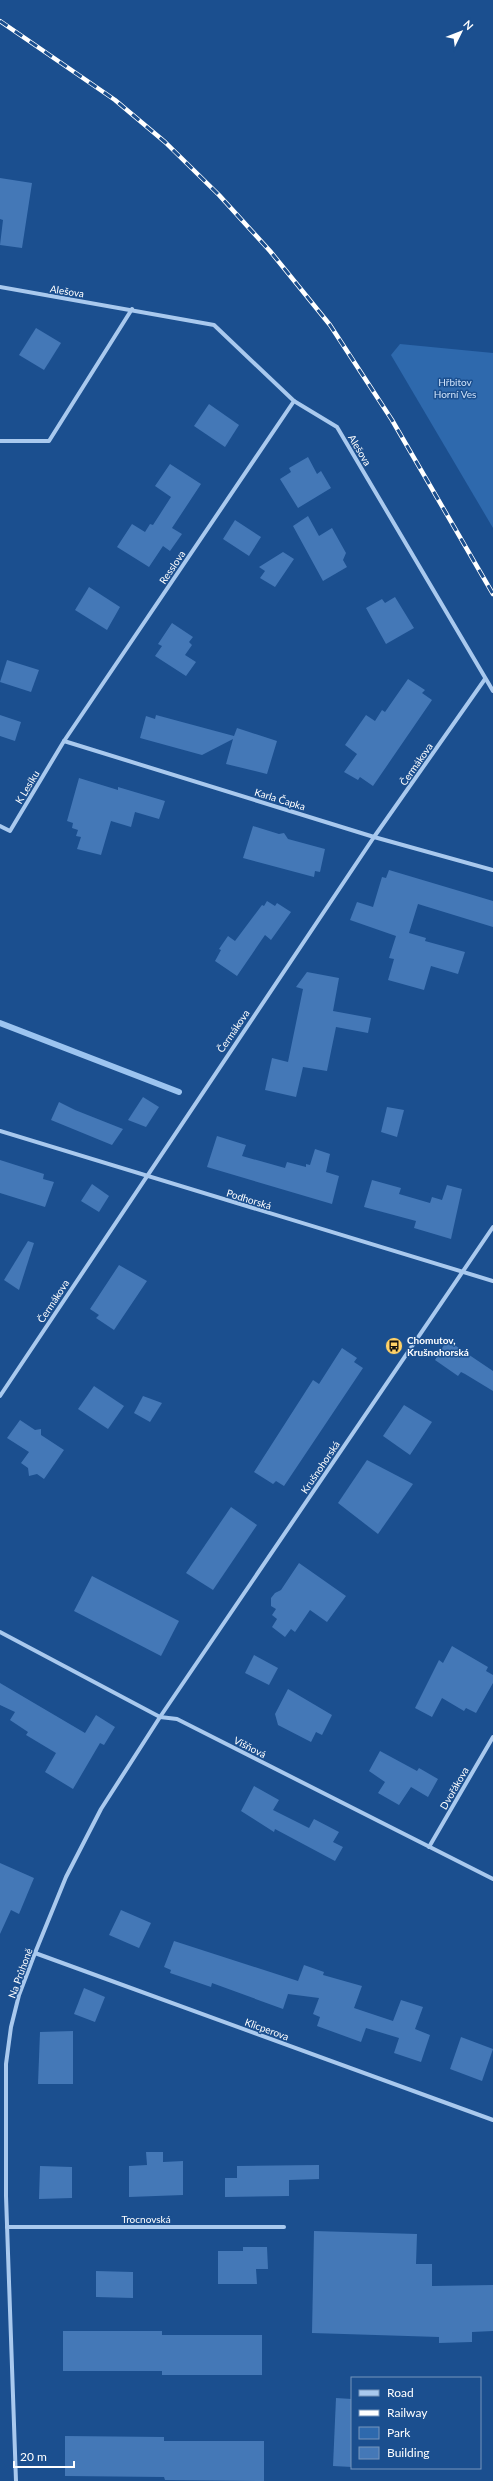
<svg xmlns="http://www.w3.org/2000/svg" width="493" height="2481" viewBox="0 0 493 2481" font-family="Lato,sans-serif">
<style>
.green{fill:#2e69ad}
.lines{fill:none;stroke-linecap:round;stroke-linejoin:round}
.stream{stroke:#9cc4f0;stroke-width:6}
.building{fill:#4478b7}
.minor{stroke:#a9c9ee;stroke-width:4}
.rail-casing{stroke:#fff;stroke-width:4.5}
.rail{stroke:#1b4f8f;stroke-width:3;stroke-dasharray:9;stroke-linecap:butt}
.labels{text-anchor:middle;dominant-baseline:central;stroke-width:3;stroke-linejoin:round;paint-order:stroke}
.street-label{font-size:10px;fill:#fff;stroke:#1b4f8f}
.park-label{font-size:10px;fill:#cfe3fa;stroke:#1b4f8f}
.poi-label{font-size:10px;font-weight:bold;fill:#fff;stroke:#1b4f8f;text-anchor:start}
</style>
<rect width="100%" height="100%" fill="#1b4f8f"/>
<path class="green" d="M 400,344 L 493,353 L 493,528 L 391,355 Z"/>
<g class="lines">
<path class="stream" d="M 0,1023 L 179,1092"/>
</g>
<g class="building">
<path d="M 0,178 L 32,183 L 22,248 L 0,245 L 3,220 L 0,219 Z"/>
<path d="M 36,328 L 61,343 L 44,370 L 19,355 Z"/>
<path d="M 209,404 L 239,425 L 225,447 L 194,426 Z"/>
<path d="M 308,457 L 317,474 L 321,471 L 331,488 L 298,508 L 280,479 L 291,472 L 289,468 Z"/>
<path d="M 170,464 L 201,484 L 172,528 L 182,534 L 170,551 L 163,546 L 149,567 L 117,547 L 132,524 L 145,532 L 150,524 L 153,525 L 171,497 L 155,486 Z"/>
<path d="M 308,516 L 319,536 L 332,528 L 346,553 L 343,560 L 347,567 L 323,581 L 293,526 Z"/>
<path d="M 235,520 L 261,537 L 249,556 L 223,539 Z"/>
<path d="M 283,552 L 294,559 L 275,587 L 260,578 L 265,571 L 259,567 Z"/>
<path d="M 89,587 L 120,607 L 107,630 L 75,610 Z"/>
<path d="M 395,597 L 414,628 L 386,644 L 366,608 L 382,599 L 385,603 Z"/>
<path d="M 172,623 L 193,637 L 189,642 L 192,645 L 185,655 L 196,662 L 186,676 L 155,656 L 162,646 L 158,644 Z"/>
<path d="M 7,660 L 39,670 L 31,692 L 0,682 Z"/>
<path d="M 408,679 L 425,690 L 422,693 L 432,700 L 373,786 L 360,777 L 358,780 L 344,772 L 357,754 L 345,745 L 366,715 L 375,721 L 382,710 L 385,712 Z"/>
<path d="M 0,715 L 21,722 L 15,741 L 0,736 Z"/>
<path d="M 156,715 L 234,736 L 237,728 L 277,741 L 267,774 L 226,764 L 233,739 L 202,755 L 140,738 L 146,716 L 155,719 Z"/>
<path d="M 79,778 L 118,790 L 118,787 L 165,801 L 159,819 L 135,812 L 131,827 L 111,821 L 101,855 L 77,849 L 81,837 L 76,836 L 78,830 L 72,828 L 73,823 L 67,821 Z"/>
<path d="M 253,826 L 279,834 L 284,833 L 288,839 L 325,849 L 320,872 L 315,871 L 314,877 L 243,858 Z"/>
<path d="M 389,870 L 493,901 L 493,927 L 418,904 L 409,933 L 426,938 L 425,941 L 465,952 L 458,974 L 431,966 L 424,990 L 388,980 L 394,959 L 389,958 L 396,936 L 350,920 L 357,902 L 373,907 L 382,877 L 386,878 Z"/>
<path d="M 267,901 L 275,906 L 277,903 L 291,912 L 271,940 L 265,935 L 237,976 L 215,961 L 221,950 L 219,949 L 228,936 L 235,941 L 262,905 L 264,906 Z"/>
<path d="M 307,972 L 339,978 L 333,1011 L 371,1018 L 368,1033 L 336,1027 L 327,1071 L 303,1067 L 296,1097 L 265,1090 L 272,1058 L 288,1062 L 303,989 L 296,987 Z"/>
<path d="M 143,1097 L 159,1107 L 146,1127 L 128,1120 Z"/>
<path d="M 59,1102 L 75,1110 L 123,1129 L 112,1145 L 51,1120 Z"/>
<path d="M 387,1107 L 404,1110 L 397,1137 L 381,1132 Z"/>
<path d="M 217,1136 L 246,1145 L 242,1156 L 285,1168 L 287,1162 L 306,1167 L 306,1164 L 310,1165 L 315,1149 L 330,1154 L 326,1172 L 339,1176 L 332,1204 L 207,1167 Z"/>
<path d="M 0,1160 L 44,1174 L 43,1179 L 54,1182 L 45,1207 L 0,1193 Z"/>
<path d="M 372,1180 L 401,1188 L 399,1194 L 430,1203 L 432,1197 L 442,1200 L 447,1185 L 462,1189 L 451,1239 L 414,1228 L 416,1221 L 364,1207 Z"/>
<path d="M 92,1184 L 109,1196 L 99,1212 L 81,1201 Z"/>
<path d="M 28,1241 L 34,1243 L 19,1290 L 4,1280 Z"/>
<path d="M 119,1265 L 147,1281 L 114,1330 L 96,1318 L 99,1315 L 90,1309 Z"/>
<path d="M 447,1340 L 493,1371 L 493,1391 L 465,1374 L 461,1372 L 458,1376 L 435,1360 Z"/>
<path d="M 342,1348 L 357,1358 L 354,1362 L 363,1368 L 284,1486 L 276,1481 L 273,1484 L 254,1472 L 313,1380 L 319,1384 Z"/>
<path d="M 94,1386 L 124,1406 L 108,1429 L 78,1409 Z"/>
<path d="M 143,1396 L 162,1403 L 150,1422 L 134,1413 Z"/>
<path d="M 404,1405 L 432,1422 L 410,1455 L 383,1436 Z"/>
<path d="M 20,1420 L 35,1430 L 41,1429 L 41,1435 L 64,1450 L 44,1479 L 37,1474 L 29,1476 L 28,1468 L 21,1463 L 29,1452 L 7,1438 Z"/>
<path d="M 367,1460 L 413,1484 L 378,1534 L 338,1503 Z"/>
<path d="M 231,1507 L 257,1525 L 213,1590 L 186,1573 Z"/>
<path d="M 299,1563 L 346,1596 L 327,1622 L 310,1610 L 295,1632 L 291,1629 L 285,1637 L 272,1627 L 277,1619 L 272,1615 L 276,1609 L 271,1606 L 271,1598 L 275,1593 L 281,1590 Z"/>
<path d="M 92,1576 L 179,1621 L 161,1656 L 74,1611 Z"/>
<path d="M 452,1646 L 488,1667 L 486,1671 L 493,1675 L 493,1683 L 476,1713 L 466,1708 L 464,1711 L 442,1698 L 432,1717 L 415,1708 L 439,1660 L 443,1663 Z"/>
<path d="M 254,1655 L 278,1668 L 269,1685 L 245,1673 Z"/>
<path d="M 0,1683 L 85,1733 L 96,1715 L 115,1727 L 104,1745 L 100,1743 L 73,1789 L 45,1772 L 56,1753 L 26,1735 L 28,1732 L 10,1720 L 15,1712 L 0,1705 Z"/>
<path d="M 288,1689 L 332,1715 L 322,1735 L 316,1732 L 311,1742 L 278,1725 L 275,1714 Z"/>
<path d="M 380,1751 L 417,1771 L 419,1768 L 438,1779 L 428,1797 L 411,1787 L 399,1805 L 378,1793 L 385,1782 L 369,1771 Z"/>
<path d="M 254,1786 L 279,1800 L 273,1810 L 309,1828 L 314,1819 L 339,1832 L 333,1842 L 343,1847 L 335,1861 L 275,1829 L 274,1832 L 241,1811 Z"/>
<path d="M 0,1863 L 34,1878 L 19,1914 L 11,1910 L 0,1934 Z"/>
<path d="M 121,1910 L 151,1923 L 139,1948 L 109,1935 Z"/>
<path d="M 174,1941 L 298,1981 L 304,1965 L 324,1972 L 323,1975 L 362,1986 L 354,2008 L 393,2021 L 401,2000 L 423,2007 L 415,2029 L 430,2035 L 421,2062 L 394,2053 L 399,2038 L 366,2028 L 361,2042 L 317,2026 L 320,2017 L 313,2014 L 319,1998 L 288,1994 L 283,2009 L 212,1983 L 211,1987 L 170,1973 L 171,1970 L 164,1967 Z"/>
<path d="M 84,1988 L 105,1997 L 95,2022 L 74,2014 Z"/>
<path d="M 73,2031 L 73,2084 L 38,2084 L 40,2032 Z"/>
<path d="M 461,2037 L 493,2049 L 482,2081 L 450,2069 Z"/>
<path d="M 146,2152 L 163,2152 L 163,2162 L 183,2161 L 183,2195 L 129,2197 L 129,2166 L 147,2165 Z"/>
<path d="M 319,2165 L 319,2179 L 289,2180 L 289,2196 L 225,2197 L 225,2178 L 237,2178 L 237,2166 Z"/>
<path d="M 40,2166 L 72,2167 L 72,2198 L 39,2199 Z"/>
<path d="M 314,2231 L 417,2234 L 416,2264 L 432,2264 L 432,2286 L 493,2285 L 493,2331 L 472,2332 L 472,2342 L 439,2343 L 439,2337 L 312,2333 Z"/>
<path d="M 243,2247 L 267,2247 L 268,2269 L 256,2269 L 257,2284 L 218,2284 L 218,2251 L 243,2251 Z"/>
<path d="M 96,2271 L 133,2272 L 133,2298 L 96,2297 Z"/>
<path d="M 63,2331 L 162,2331 L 162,2335 L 262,2335 L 262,2375 L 162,2375 L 162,2371 L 63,2371 Z"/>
<path d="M 336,2398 L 352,2399 L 352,2467 L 333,2466 Z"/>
<path d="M 65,2436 L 164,2437 L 164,2441 L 264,2441 L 264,2481 L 165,2480 L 164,2477 L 65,2476 Z"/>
</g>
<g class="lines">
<g class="minor">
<path d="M 0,287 L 214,325 L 294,401 L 337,427 L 493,691"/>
<path d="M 0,441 L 49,441 L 132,309"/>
<path d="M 64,741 L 374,837 L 493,870"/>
<path d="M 0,826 L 10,831 L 64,741 L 294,401"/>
<path d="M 0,1131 L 493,1281"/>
<path d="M 0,1396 L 374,837 L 485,679"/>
<path d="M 0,1632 L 160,1717 L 177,1719 L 493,1879"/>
<path d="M 429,1847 L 493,1737"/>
<path d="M 35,1953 L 493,2120"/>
<path d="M 7,2227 L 284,2227"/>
<path d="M 16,2481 L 6,2196 L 6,2064 L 11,2027 L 19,1995 L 35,1953 L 66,1877 L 101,1809 L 160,1717 L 493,1227"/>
</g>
<g class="rail-casing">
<path id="rail" d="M 0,21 L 115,100 L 165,142 L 219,195 L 270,251 L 330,325 L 392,420 L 493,594"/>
</g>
<use href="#rail" class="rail"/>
</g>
<defs>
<g id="bus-disc" transform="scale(0.9)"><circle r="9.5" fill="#ffd166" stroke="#1b4f8f"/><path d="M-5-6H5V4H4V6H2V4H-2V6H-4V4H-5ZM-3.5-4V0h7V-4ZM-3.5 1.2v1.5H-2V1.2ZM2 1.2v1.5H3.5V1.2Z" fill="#111"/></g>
</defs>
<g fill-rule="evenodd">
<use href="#bus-disc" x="394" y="1346"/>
</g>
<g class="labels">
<g class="street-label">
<text transform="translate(67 291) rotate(9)">Alešova</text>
<text transform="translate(360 450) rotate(59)">Alešova</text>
<text transform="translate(172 567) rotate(-56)">Resslova</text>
<text transform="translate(416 764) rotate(-55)">Čermákova</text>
<text transform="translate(27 787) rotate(-59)">K Lesíku</text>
<text transform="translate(280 799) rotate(17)">Karla Čapka</text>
<text transform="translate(233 1031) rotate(-56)">Čermákova</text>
<text transform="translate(249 1199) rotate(17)">Podhorská</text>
<text transform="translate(53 1301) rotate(-57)">Čermákova</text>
<text transform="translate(320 1467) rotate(-56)">Krušnohorská</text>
<text transform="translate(250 1747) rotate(27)">Višňová</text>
<text transform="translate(454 1788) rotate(-60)">Dvořákova</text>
<text transform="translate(20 1973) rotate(-70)">Na Průhoně</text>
<text transform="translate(267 2029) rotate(20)">Klicperova</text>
<text x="146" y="2219">Trocnovská</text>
</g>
<g class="park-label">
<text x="455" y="382">Hřbitov<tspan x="455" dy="12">Horní Ves</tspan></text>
</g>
<g class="poi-label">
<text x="407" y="1340">Chomutov,<tspan x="407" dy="12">Krušnohorská</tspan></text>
</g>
</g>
<rect x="351" y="2377" width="130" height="92" fill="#1b4f8f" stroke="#7695bc"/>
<rect x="359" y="2390" width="20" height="6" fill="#a9c9ee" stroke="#7695bc"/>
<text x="387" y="2397" font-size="12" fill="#ffffff">Road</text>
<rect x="359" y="2410" width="20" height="6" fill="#ffffff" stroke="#7695bc"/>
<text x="387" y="2417" font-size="12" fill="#ffffff">Railway</text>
<rect x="359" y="2427" width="20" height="12" fill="#2e69ad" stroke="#7695bc"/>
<text x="387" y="2437" font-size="12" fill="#ffffff">Park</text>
<rect x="359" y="2447" width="20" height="12" fill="#4478b7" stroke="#7695bc"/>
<text x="387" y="2457" font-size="12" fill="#ffffff">Building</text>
<g transform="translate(461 32) rotate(47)" stroke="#1b4f8f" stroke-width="3" paint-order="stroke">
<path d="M0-3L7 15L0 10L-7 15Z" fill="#ffffff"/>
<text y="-6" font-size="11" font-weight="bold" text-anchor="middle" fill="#ffffff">N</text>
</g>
<path d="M14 2461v6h60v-6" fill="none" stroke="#ffffff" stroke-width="2"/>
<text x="20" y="2461" font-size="12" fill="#ffffff" stroke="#1b4f8f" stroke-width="3" paint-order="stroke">20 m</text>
</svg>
